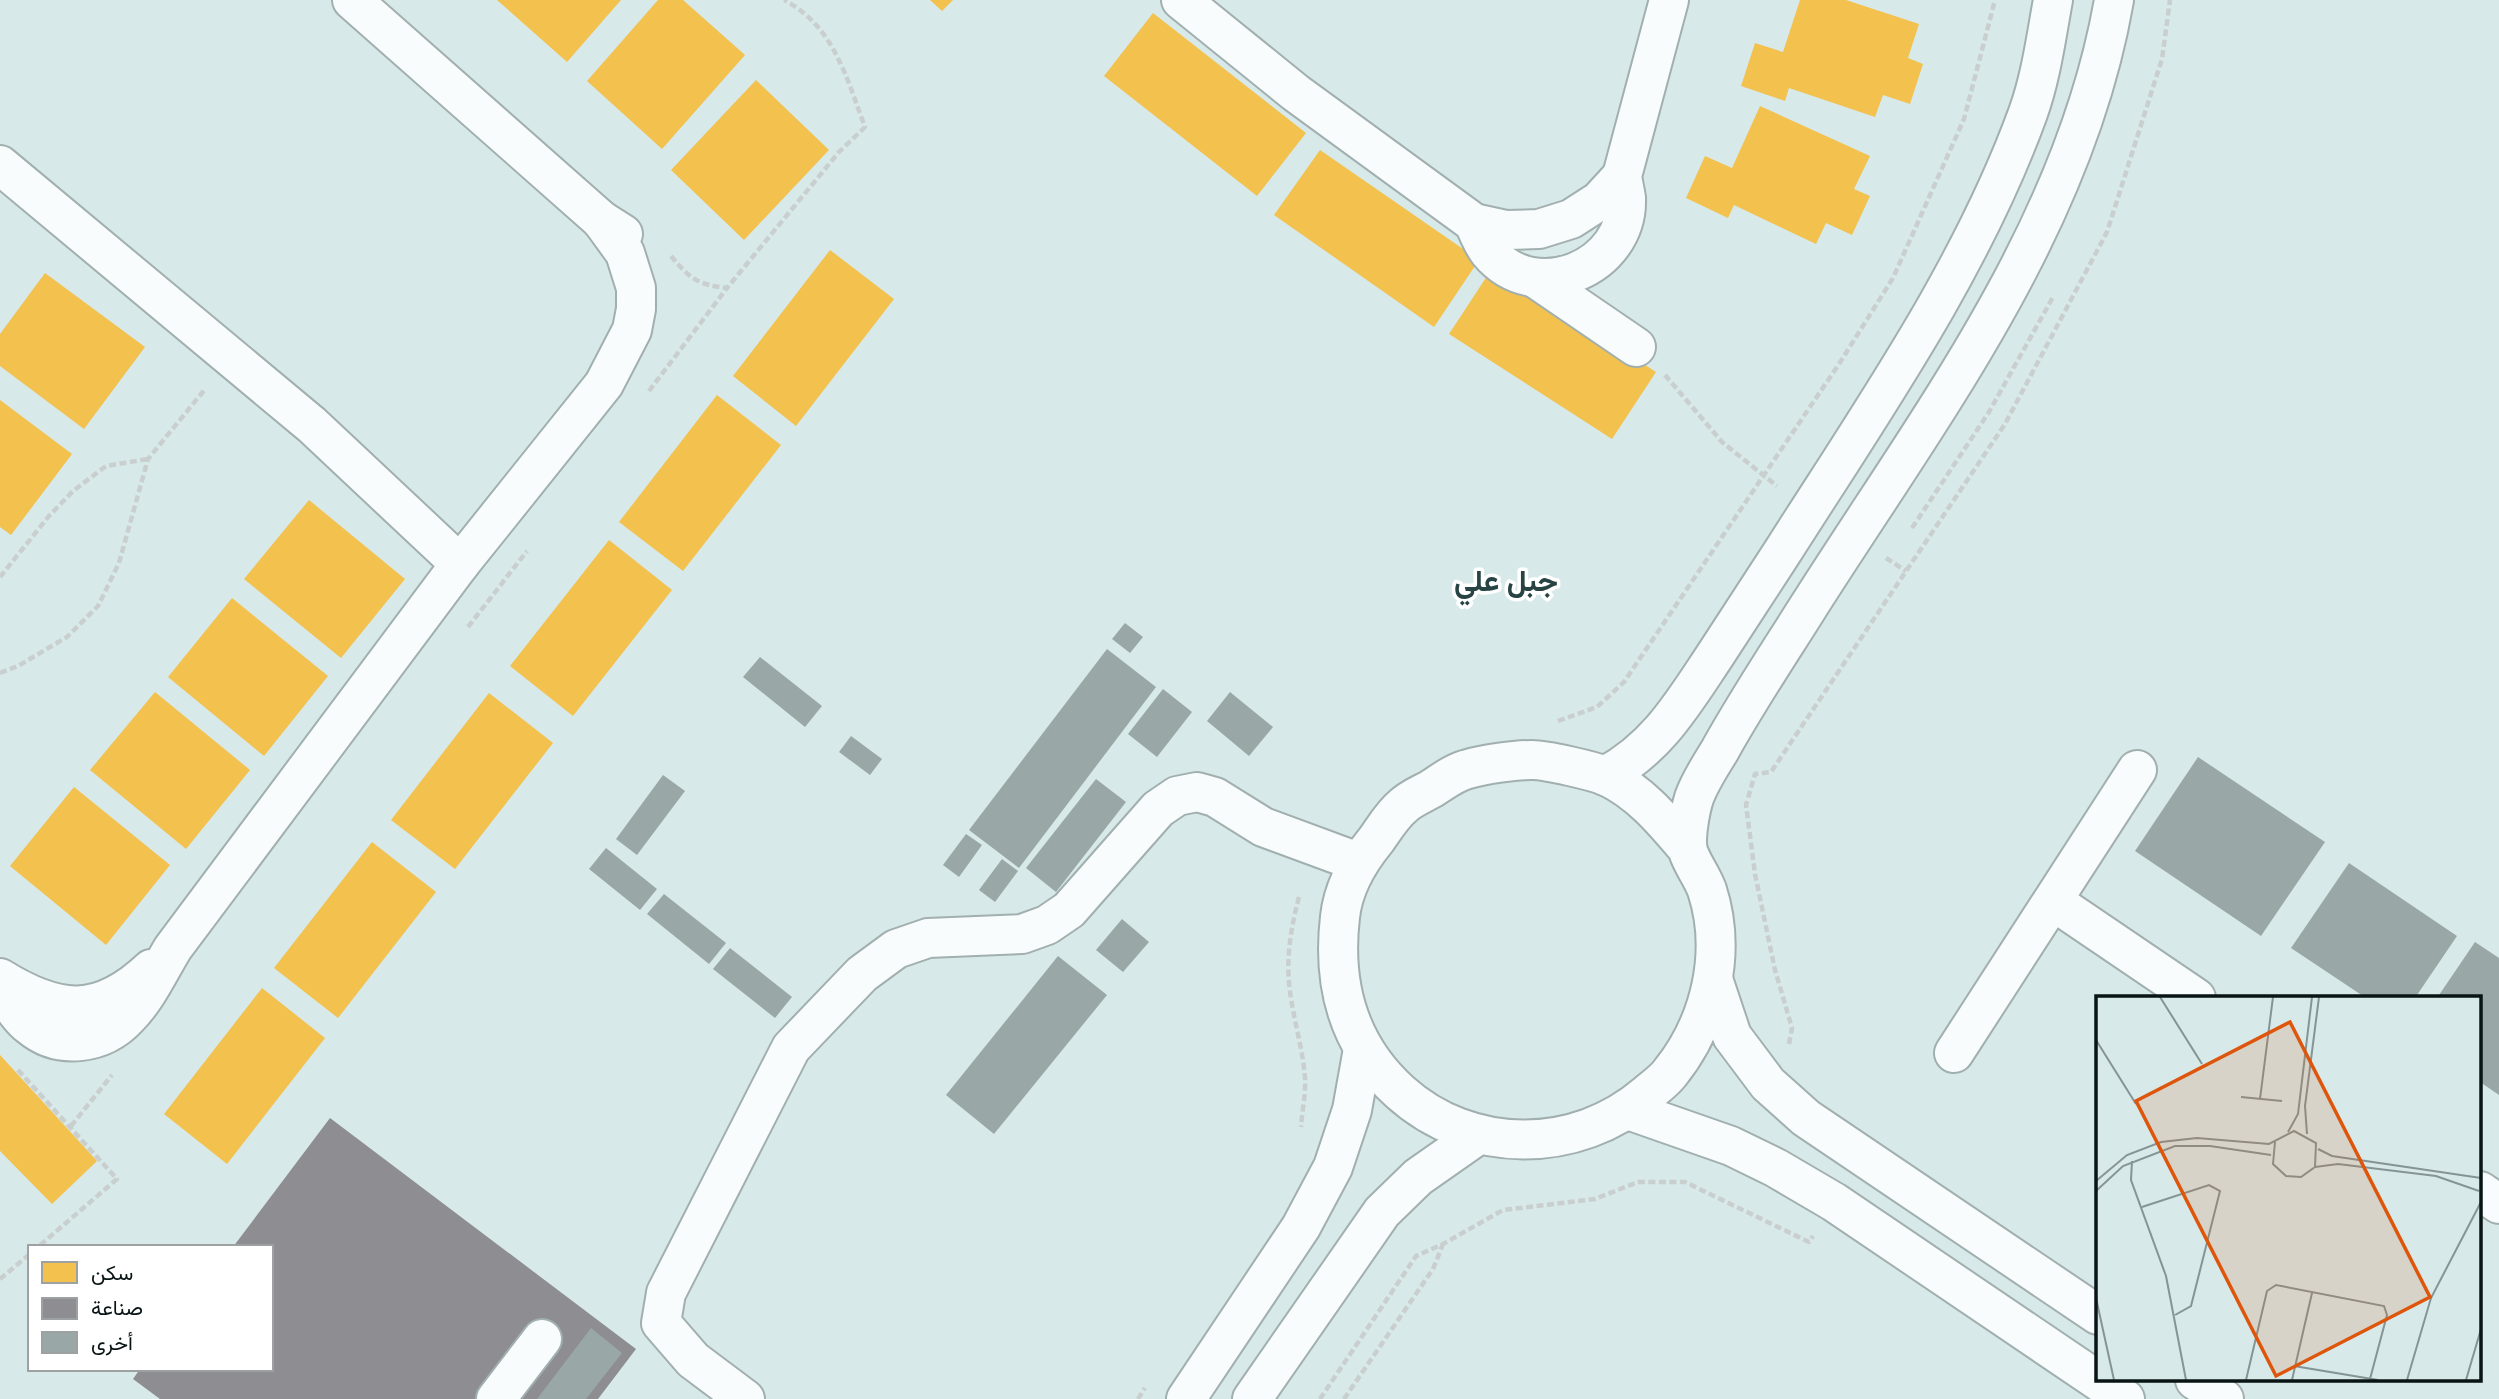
<svg xmlns="http://www.w3.org/2000/svg" width="2499" height="1399" viewBox="0 0 2499 1399" font-family="Roboto,Vazirmatn,sans-serif">
<style>
.homes{fill:#f2c14e}
.industry{fill:#8d8d92}
.building{fill:#9aa7a7}
.lines{fill:none;stroke-linecap:round;stroke-linejoin:round}
.minor-casing{stroke:#a1afaf;stroke-width:42}
.path{stroke:#c9cece;stroke-width:4.5;stroke-dasharray:7 3.5;stroke-linecap:butt}
.minor{stroke:#f9fcfc;stroke-width:38}
.labels{text-anchor:middle;dominant-baseline:central;stroke-width:7;stroke-linejoin:round;paint-order:stroke}
.district-label{font-size:30px;font-weight:bold;fill:#284343;stroke:#fff}
.inset-road{fill:none;stroke:#859494;stroke-width:2}
.view{fill:#dd560c;fill-opacity:0.15;stroke:#dd560c;stroke-width:3.5}
.inset-edge{fill:none;stroke:#091414;stroke-width:3.5}
</style>
<rect width="100%" height="100%" fill="#d8e9ea"/>
<g class="homes">
<path d="M 497,0 L 621,0 L 567,62 Z"/>
<path d="M 658,0 L 683,0 L 745,55 L 662,149 L 587,81 Z"/>
<path d="M 930,0 L 953,0 L 942,11 Z"/>
<path d="M 1800,0 L 1846,0 L 1919,24 L 1908,58 L 1923,64 L 1910,104 L 1883,95 L 1875,117 L 1789,88 L 1785,101 L 1741,86 L 1755,43 L 1783,52 Z"/>
<path d="M 1153,13 L 1306,133 L 1257,196 L 1104,76 Z"/>
<path d="M 756,80 L 829,150 L 744,240 L 671,170 Z"/>
<path d="M 1760,106 L 1870,156 L 1854,189 L 1870,196 L 1852,235 L 1826,223 L 1816,244 L 1734,205 L 1728,218 L 1686,198 L 1705,156 L 1732,168 Z"/>
<path d="M 1320,150 L 1479,260 L 1434,327 L 1274,215 Z"/>
<path d="M 830,250 L 894,299 L 796,426 L 733,376 Z"/>
<path d="M 1493,267 L 1656,372 L 1612,439 L 1449,334 Z"/>
<path d="M 45,273 L 145,347 L 84,429 L 0,366 L 0,334 Z"/>
<path d="M 717,395 L 781,445 L 683,571 L 619,522 Z"/>
<path d="M 0,400 L 72,454 L 11,535 L 0,527 Z"/>
<path d="M 309,500 L 405,579 L 341,658 L 244,579 Z"/>
<path d="M 609,540 L 672,590 L 573,716 L 510,666 Z"/>
<path d="M 232,598 L 328,676 L 264,756 L 168,677 Z"/>
<path d="M 155,692 L 250,770 L 186,849 L 90,770 Z"/>
<path d="M 489,693 L 553,743 L 455,869 L 391,820 Z"/>
<path d="M 74,787 L 170,865 L 106,945 L 10,866 Z"/>
<path d="M 372,842 L 436,892 L 338,1018 L 274,968 Z"/>
<path d="M 262,988 L 325,1038 L 227,1164 L 164,1114 Z"/>
<path d="M 0,1055 L 97,1161 L 52,1204 L 0,1151 Z"/>
</g>
<path class="industry" d="M 330,1118 L 636,1349 L 598,1399 L 160,1399 L 133,1379 L 140,1369 L 271,1369 L 271,1247 L 233,1247 Z"/>
<g class="building">
<path d="M 1125,623 L 1143,637 L 1130,653 L 1112,639 Z"/>
<path d="M 1107,649 L 1156,687 L 1019,868 L 969,830 Z"/>
<path d="M 760,657 L 822,706 L 805,727 L 743,677 Z"/>
<path d="M 1163,689 L 1192,712 L 1157,757 L 1128,734 Z"/>
<path d="M 1230,692 L 1273,727 L 1249,756 L 1207,721 Z"/>
<path d="M 851,736 L 882,759 L 870,775 L 839,752 Z"/>
<path d="M 2198,757 L 2325,842 L 2261,936 L 2135,851 Z"/>
<path d="M 663,775 L 685,791 L 637,855 L 616,839 Z"/>
<path d="M 1096,779 L 1126,802 L 1056,892 L 1026,868 Z"/>
<path d="M 966,834 L 982,845 L 959,877 L 943,865 Z"/>
<path d="M 606,848 L 657,889 L 640,910 L 589,869 Z"/>
<path d="M 1002,859 L 1018,871 L 995,902 L 979,890 Z"/>
<path d="M 2349,863 L 2457,936 L 2415,998 L 2366,998 L 2291,948 Z"/>
<path d="M 664,894 L 726,943 L 709,964 L 647,914 Z"/>
<path d="M 1122,919 L 1149,942 L 1123,972 L 1096,950 Z"/>
<path d="M 2475,942 L 2499,958 L 2499,1095 L 2480,1082 L 2480,998 L 2437,998 Z"/>
<path d="M 730,948 L 792,997 L 775,1018 L 713,969 Z"/>
<path d="M 1058,956 L 1107,995 L 994,1134 L 946,1095 Z"/>
<path d="M 591,1328 L 622,1353 L 586,1399 L 537,1399 Z"/>
</g>
<g class="lines">
<g class="minor-casing">
<g id="minor">
<path d="M 352,0 L 601,220 L 623,234"/>
<path d="M 1181,0 L 1296,93 L 1474,223 L 1506,230 L 1539,229 L 1571,219 L 1599,201 L 1622,176"/>
<path d="M 0,165 L 312,425 L 460,564"/>
<path d="M 1474,223 C 1478,233 1482,243 1489,252 C 1535,307 1629,268 1626,198 C 1625,191 1623,183 1622,176 L 1669,0"/>
<path d="M 1535,278 L 1636,347"/>
<path d="M 1605,776 C 1657,748 1682,705 1714,657 C 1737,622 1760,586 1783,551 C 1872,411 1971,270 2028,113 C 2041,77 2046,38 2053,0"/>
<path d="M 1686,847 C 1663,820 1640,792 1606,776 C 1593,771 1547,760 1532,760 C 1515,760 1485,764 1468,769 C 1455,772 1442,782 1431,789 C 1422,794 1410,799 1403,806 C 1392,815 1384,829 1376,840 C 1358,862 1343,888 1340,917 C 1332,985 1348,1045 1400,1092 C 1470,1155 1576,1155 1647,1094 C 1655,1087 1664,1081 1670,1073 C 1711,1022 1727,952 1707,890 C 1702,876 1692,864 1688,851 C 1685,838 1690,811 1694,798 C 1700,781 1711,765 1720,750 C 1746,703 1776,658 1805,612 C 1927,419 2074,231 2114,0"/>
<path d="M 2053,901 L 2196,998"/>
<path d="M 0,978 C 58,1014 99,1018 151,969"/>
<path d="M 1714,982 L 1732,1036 L 1768,1084 L 1806,1118 L 2098,1315"/>
<path d="M 0,987 C 9,1000 17,1016 30,1026 C 60,1051 103,1044 128,1017 C 147,998 159,971 173,948 L 460,564 L 604,384 L 632,330 L 636,309 L 636,288 L 625,253 L 601,220"/>
<path d="M 1954,1053 L 2137,770"/>
<path d="M 1628,1110 L 1731,1146 L 1776,1168 L 1834,1202 L 2125,1399"/>
<path d="M 2480,1191 L 2499,1204"/>
<path d="M 2195,1380 L 2224,1399"/>
<path d="M 496,1399 L 542,1339"/>
<path d="M 745,1399 L 693,1360 L 661,1323 L 666,1293 L 791,1048 L 862,974 L 896,949 L 928,938 L 1022,934 L 1047,925 L 1069,910 L 1158,809 L 1177,796 L 1197,792 L 1215,797 L 1263,827 L 1358,862"/>
<path d="M 1186,1399 L 1301,1227 L 1333,1167 L 1352,1110 L 1363,1049"/>
<path d="M 1252,1399 L 1382,1212 L 1418,1177 L 1478,1135"/>
</g>
</g>
<g class="path">
<path d="M 671,256 C 689,278 698,285 727,288 L 839,152 L 865,127 C 846,77 834,26 784,0"/>
<path d="M 1665,375 L 1722,442 L 1777,486"/>
<path d="M 649,391 L 727,288"/>
<path d="M 1912,528 L 1989,412 L 2053,297"/>
<path d="M 1886,558 L 1906,571"/>
<path d="M 0,577 L 49,516 L 73,491 L 106,466 L 148,459"/>
<path d="M 468,627 L 527,551"/>
<path d="M 0,673 L 18,666 L 67,637 L 98,606 L 119,563 L 148,459 L 206,388"/>
<path d="M 1558,721 L 1597,707 L 1624,682 L 1839,364 L 1893,278 L 1964,119 L 1995,0"/>
<path d="M 1299,897 C 1290,931 1285,964 1291,998 C 1295,1025 1303,1051 1305,1078 C 1306,1094 1302,1111 1301,1127"/>
<path d="M 1789,1044 L 1792,1028 L 1775,970 L 1755,874 L 1746,805 L 1755,774 L 1771,772 L 2005,424 L 2107,232 L 2162,59 L 2170,0"/>
<path d="M 18,1070 L 117,1179 L 38,1247"/>
<path d="M 71,1126 L 112,1075"/>
<path d="M 0,1279 L 30,1254"/>
<path d="M 1138,1399 L 1145,1388"/>
<path d="M 1320,1399 L 1416,1256 L 1443,1244 L 1503,1210 L 1595,1199 L 1638,1182 L 1685,1182 L 1809,1242 L 1813,1236"/>
<path d="M 1344,1399 L 1433,1269 L 1443,1244"/>
</g>
<use href="#minor" class="minor"/>
</g>
<g class="labels">
<g class="district-label">
<text x="1506" y="580">جبل علي</text>
</g>
</g>
<g transform="translate(2096 996)">
<rect width="385" height="385" fill="#d8e9ea"/>
<path class="inset-road" d="M 64,1 L 106,68M 0,44 L 40,108M 145,101 L 186,105M 164,103 L 177,1M 192,136 L 202,118 L 216,1M 211,138 L 209,110 L 223,1M 222,153 L 236,160 L 385,182M 36,165 L 35,184 L 70,280 L 90,384M 219,171 L 242,168 L 340,180 L 383,195M 0,185 L 31,159 L 65,146 L 101,142 L 173,148 L 198,135 L 220,147 L 219,171 L 205,181 L 190,180 L 177,168 L 179,146M 0,195 L 27,170 L 79,150 L 114,150 L 175,159M 46,211 L 113,189 L 124,195 L 95,310 L 79,319M 0,302 L 18,384M 198,370 L 282,384M 150,384 L 171,295 L 180,289 L 288,310 L 291,319 L 274,383M 196,384 L 216,297M 311,384 L 335,302 L 385,206M 370,384 L 385,333"/>
<path class="view" d="M 194,26 L 334,301 L 180,380 L 40,105 Z"/>
<rect width="385" height="385" class="inset-edge"/>
</g>
<rect x="28" y="1245" width="245" height="126" fill="#ffffff" stroke="#9da1a1" stroke-width="2"/>
<rect x="42" y="1262" width="35" height="21" fill="#f2c14e" stroke="#9da1a1" stroke-width="2"/>
<text x="91" y="1280" font-size="21" fill="#091414">سكن</text>
<rect x="42" y="1298" width="35" height="21" fill="#8d8d92" stroke="#9da1a1" stroke-width="2"/>
<text x="91" y="1315" font-size="21" fill="#091414">صناعة</text>
<rect x="42" y="1332" width="35" height="21" fill="#9aa7a7" stroke="#9da1a1" stroke-width="2"/>
<text x="91" y="1350" font-size="21" fill="#091414">أخرى</text>
</svg>
